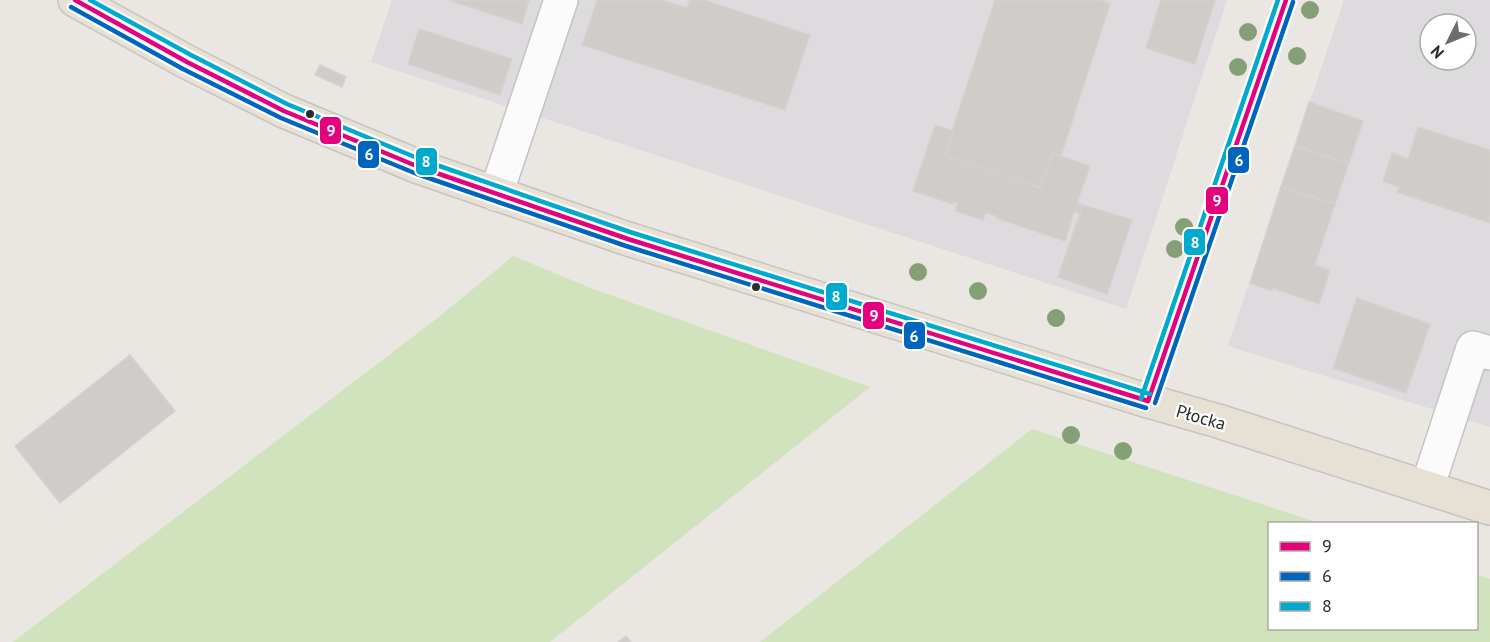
<svg xmlns="http://www.w3.org/2000/svg" width="1490" height="642" viewBox="0 0 1490 642" font-family="'PT Sans',sans-serif">
<style>
.industrial{fill:#dddbdd;fill-rule:evenodd}
.green{fill:#d0e3bd}
.building{fill:#cfccc9;stroke:#d5d1ce;stroke-width:1.5}
.lines{fill:none;stroke-linecap:round;stroke-linejoin:round}
.minor-casing{stroke:#c3c3c3;stroke-width:36}
.major-casing{stroke:#c6c4c2;stroke-width:36}
.minor{stroke:#fcfbfb;stroke-width:33}
.major{stroke:#e7e1d5;stroke-width:33}
.bus-1-casing{stroke:#fff;stroke-width:9}
.bus-2-casing{stroke:#fff;stroke-width:9}
.bus-3-casing{stroke:#fff;stroke-width:9}
.bus-1{stroke:#e5007d;stroke-width:4.5}
.bus-2{stroke:#0065bd;stroke-width:4.5}
.bus-3{stroke:#00a9ce;stroke-width:4.5}
.tree{fill:#85a076}
.bus-dot{fill:#2c2c2c;stroke:#fff;stroke-width:2}
.labels{text-anchor:middle;dominant-baseline:central;stroke-width:4.5;stroke-linejoin:round;paint-order:stroke}
.street-label{font-size:18px;fill:#2c2c2c;stroke:#fff}
.line-badge{stroke:#fff;stroke-width:2}
.badge-label{font-size:16px;text-anchor:middle;font-weight:bold;fill:#fff}
</style>
<rect width="100%" height="100%" fill="#eae6e2"/>
<g class="industrial">
<path d="M 392,0 L 1227,0 L 1126,309 L 371,62 Z"/>
<path d="M 1344,0 L 1490,0 L 1490,427 L 1228,346 ZM 1430,24 L 1466,24 L 1466,60 L 1430,60 Z"/>
</g>
<g class="green">
<path d="M 513,256 L 596,290 L 870,387 L 550,642 L 13,642 L 440,316 Z"/>
<path d="M 1032,429 L 1319,523 L 1270,524 L 1270,628 L 1476,628 L 1477,575 L 1490,579 L 1490,642 L 760,642 Z"/>
</g>
<g class="building">
<path d="M 448,0 L 529,0 L 522,24 Z"/>
<path d="M 597,0 L 662,0 L 687,8 L 690,0 L 704,0 L 810,35 L 785,110 L 582,45 Z"/>
<path d="M 995,0 L 1101,0 L 1110,4 L 1061,156 L 1052,153 L 1040,188 L 944,156 Z"/>
<path d="M 1161,0 L 1215,0 L 1195,64 L 1146,48 Z"/>
<path d="M 419,29 L 512,59 L 500,95 L 408,64 Z"/>
<path d="M 320,65 L 346,77 L 342,87 L 315,75 Z"/>
<path d="M 1309,102 L 1363,121 L 1349,163 L 1295,146 Z"/>
<path d="M 935,125 L 953,131 L 944,156 L 1040,188 L 1052,153 L 1090,166 L 1077,203 L 1082,205 L 1080,213 L 1074,212 L 1065,241 L 996,218 L 997,216 L 986,213 L 983,220 L 956,211 L 958,203 L 953,202 L 953,204 L 913,191 Z"/>
<path d="M 1418,127 L 1490,150 L 1490,223 L 1397,192 L 1399,187 L 1383,181 L 1392,153 L 1408,159 Z"/>
<path d="M 1295,146 L 1349,163 L 1335,204 L 1281,187 Z"/>
<path d="M 1281,187 L 1335,204 L 1315,265 L 1330,270 L 1319,304 L 1273,288 L 1272,291 L 1250,283 Z"/>
<path d="M 1083,205 L 1132,220 L 1107,294 L 1058,277 Z"/>
<path d="M 1357,298 L 1430,324 L 1406,393 L 1333,368 Z"/>
<path d="M 130,355 L 175,411 L 60,503 L 15,446 Z"/>
<path d="M 626,636 L 631,642 L 618,642 Z"/>
</g>
<g class="lines">
<g class="minor-casing">
<g id="minor">
<path d="M 496,194 L 561,0"/>
<path d="M 1427,488 L 1473,348 L 1490,353"/>
</g>
</g>
<g class="major-casing">
<path id="major" d="M 75,0 L 187,62 L 284,111 L 419,167 L 628,239 L 1148,401 L 1218,421 L 1490,508"/>
</g>
<use href="#minor" class="minor"/>
<use href="#major" class="major"/>
<g class="bus-1-casing">
<g id="bus-1">
<path d="M 75,0 L 187,62 L 284,111 L 419,167 L 628,239 L 1148,401"/>
<path d="M 1148,401 L 1286,0"/>
</g>
</g>
<g class="bus-2-casing">
<g id="bus-2">
<path d="M 71,7 L 183,69 L 281,118 L 417,174 L 626,246 L 1146,408"/>
<path d="M 1155,403 L 1293,2"/>
</g>
</g>
<g class="bus-3-casing">
<g id="bus-3">
<path d="M 90,0 L 191,55 L 287,104 L 422,160 L 630,232 L 1150,394"/>
<path d="M 1141,399 L 1278,0"/>
</g>
</g>
<use href="#bus-1" class="bus-1"/>
<use href="#bus-2" class="bus-2"/>
<use href="#bus-3" class="bus-3"/>
</g>
<g class="tree">
<circle cx="1310" cy="10" r="9"/>
<circle cx="1248" cy="32" r="9"/>
<circle cx="1297" cy="56" r="9"/>
<circle cx="1238" cy="67" r="9"/>
<circle cx="1184" cy="227" r="9"/>
<circle cx="1175" cy="249" r="9"/>
<circle cx="918" cy="272" r="9"/>
<circle cx="978" cy="291" r="9"/>
<circle cx="1056" cy="318" r="9"/>
<circle cx="1071" cy="435" r="9"/>
<circle cx="1123" cy="451" r="9"/>
</g>
<g class="bus-dot">
<circle cx="310" cy="114" r="5"/>
<circle cx="756" cy="287" r="5"/>
</g>
<g class="labels">
<g class="street-label">
<text transform="translate(1201 417) rotate(16)">Płocka</text>
</g>
</g>
<g class="line-badge">
<rect x="319" y="116" width="23" height="29" rx="6" fill="#e5007d"/>
<rect x="357" y="140" width="23" height="29" rx="6" fill="#0065bd"/>
<rect x="1227" y="146" width="23" height="28" rx="6" fill="#0065bd"/>
<rect x="415" y="147" width="23" height="29" rx="6" fill="#00a9ce"/>
<rect x="1205" y="186" width="24" height="29" rx="6" fill="#e5007d"/>
<rect x="1183" y="228" width="23" height="28" rx="6" fill="#00a9ce"/>
<rect x="825" y="282" width="23" height="29" rx="6" fill="#00a9ce"/>
<rect x="862" y="301" width="23" height="29" rx="6" fill="#e5007d"/>
<rect x="903" y="321" width="23" height="29" rx="6" fill="#0065bd"/>
</g>
<g class="badge-label">
<text x="331" y="136">9</text>
<text x="369" y="160">6</text>
<text x="1239" y="166">6</text>
<text x="426" y="167">8</text>
<text x="1217" y="206">9</text>
<text x="1195" y="248">8</text>
<text x="836" y="302">8</text>
<text x="874" y="321">9</text>
<text x="914" y="342">6</text>
</g>
<rect x="1268" y="522" width="210" height="108" fill="#ffffff" stroke="#ababab" stroke-width="1.5"/>
<rect x="1280" y="542" width="30" height="9" fill="#e5007d" stroke="#ababab" stroke-width="1.5"/>
<text x="1322" y="552" font-size="18" fill="#2c2c2c">9</text>
<rect x="1280" y="572" width="30" height="9" fill="#0065bd" stroke="#ababab" stroke-width="1.5"/>
<text x="1322" y="582" font-size="18" fill="#2c2c2c">6</text>
<rect x="1280" y="602" width="30" height="9" fill="#00a9ce" stroke="#ababab" stroke-width="1.5"/>
<text x="1322" y="612" font-size="18" fill="#2c2c2c">8</text>
<g transform="translate(1448 42) rotate(227)"><circle r="28" fill="#ffffff" stroke="#ababab" stroke-width="1.5"/>
<path d="M0-4.5L10 22L0 15L-10 22Z" fill="#6e6d6c"/>
<text y="-9" font-size="16" font-weight="bold" text-anchor="middle" fill="#2c2c2c">N</text>
</g>
</svg>
